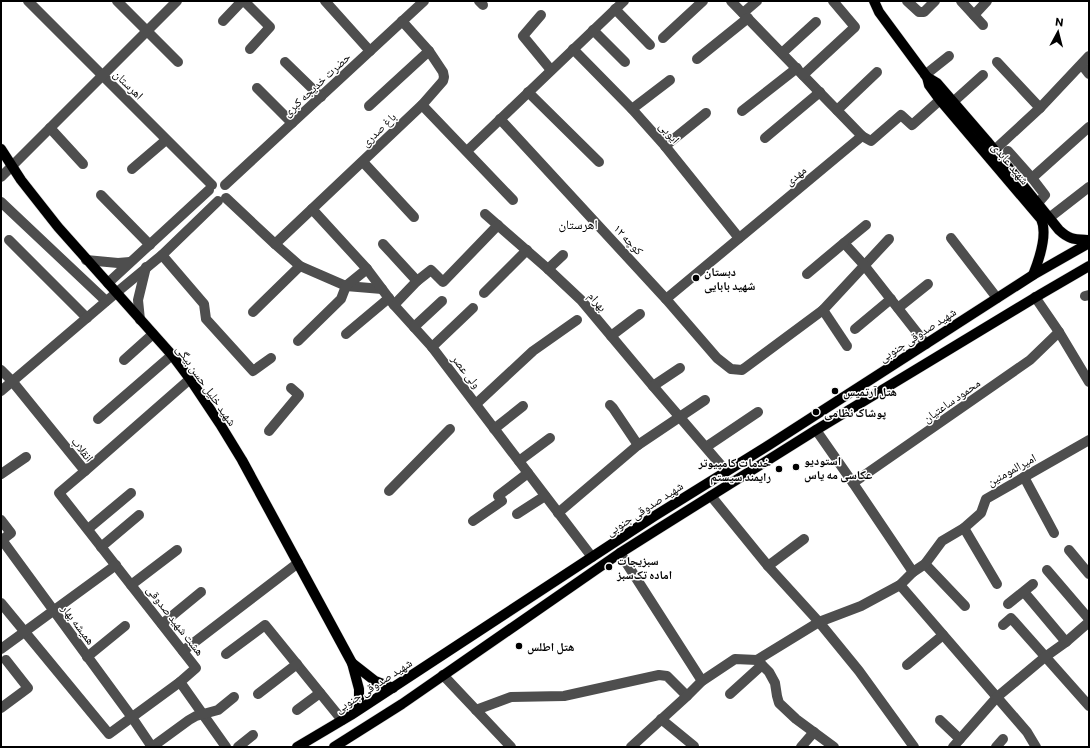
<svg xmlns="http://www.w3.org/2000/svg" width="1090" height="748" viewBox="0 0 1090 748" font-family="Commissioner,'Noto Naskh Arabic',sans-serif">
<style>
.lines{fill:none;stroke-linecap:round;stroke-linejoin:round}
.major-casing{stroke:#dbdbdb;stroke-width:11}
.minor{stroke:#4e4e4e;stroke-width:10}
.major{stroke:#000;stroke-width:10}
.poi-dot{fill:#000;stroke:#fff;stroke-width:1.5}
.labels{text-anchor:middle;dominant-baseline:central;stroke-width:3;stroke-linejoin:round;paint-order:stroke}
.street-label{font-size:12px;fill:#000;stroke:#fff}
.poi-label{font-size:12px;font-weight:bold;fill:#000;stroke:#fff;text-anchor:start}
.neighbourhood-label{font-size:13px;fill:#000;stroke:#fff}
</style>
<rect width="100%" height="100%" fill="#fff"/>
<g class="lines">
<g class="major-casing">
<g id="major">
<path d="M 874,1 L 879,12 L 927,77 L 929,85 L 940,100 L 1041,219 C 1048,234 1039,260 1033,275"/>
<path d="M 927,77 L 937,83 L 987,141 L 1059,230 C 1070,240 1074,239 1089,240"/>
<path d="M 1,149 L 21,180 L 58,227 L 172,355 L 190,379 L 220,424 L 242,460 L 352,663"/>
<path d="M 351,713 L 359,699 L 359,689 L 352,663 L 375,681 L 393,688"/>
<path d="M 297,747 L 351,715 L 653,517 L 769,445 L 1033,275 L 1089,243"/>
<path d="M 334,747 L 402,704 L 620,553 L 658,529 L 816,430 L 1041,294 L 1089,266"/>
</g>
</g>
<g class="minor">
<path d="M 28,1 L 212,185"/>
<path d="M 117,1 L 178,62"/>
<path d="M 244,1 L 270,27 L 250,49"/>
<path d="M 325,1 L 370,51"/>
<path d="M 479,1 L 483,5"/>
<path d="M 731,1 L 862,136 L 871,141 L 901,115 L 912,125 L 940,100"/>
<path d="M 907,1 L 919,12 L 924,12 L 935,1"/>
<path d="M 961,1 L 983,25"/>
<path d="M 615,9 L 650,45"/>
<path d="M 743,13 L 757,1"/>
<path d="M 541,15 L 523,36 L 551,70"/>
<path d="M 974,15 L 987,1"/>
<path d="M 223,21 L 242,1"/>
<path d="M 593,30 L 625,62"/>
<path d="M 663,38 L 703,1"/>
<path d="M 573,49 L 632,109 L 665,146 L 739,238"/>
<path d="M 782,53 L 816,22"/>
<path d="M 697,59 L 748,18"/>
<path d="M 285,62 L 321,97"/>
<path d="M 997,62 L 1040,108"/>
<path d="M 1082,65 L 1089,74"/>
<path d="M 803,75 L 855,27 L 833,1"/>
<path d="M 925,75 L 949,56"/>
<path d="M 257,88 L 292,123"/>
<path d="M 528,92 L 599,162"/>
<path d="M 953,102 L 983,75"/>
<path d="M 422,105 L 513,200"/>
<path d="M 369,106 L 429,51"/>
<path d="M 632,109 L 670,80"/>
<path d="M 837,110 L 877,72"/>
<path d="M 742,111 L 797,68"/>
<path d="M 500,119 L 666,299 L 717,358 L 731,369 L 742,370 L 823,310 L 889,239"/>
<path d="M 50,128 L 83,164"/>
<path d="M 765,138 L 820,92"/>
<path d="M 665,146 L 706,113"/>
<path d="M 467,151 L 624,1"/>
<path d="M 1008,151 L 1032,178"/>
<path d="M 988,156 L 1040,108 L 1089,56"/>
<path d="M 363,162 L 414,217"/>
<path d="M 132,169 L 166,140"/>
<path d="M 1,177 L 177,1"/>
<path d="M 225,185 L 424,1"/>
<path d="M 101,195 L 150,245"/>
<path d="M 226,198 L 275,244 L 300,266 L 346,286 L 382,289"/>
<path d="M 1,202 L 106,301"/>
<path d="M 1038,203 L 1045,195 L 1032,178 L 1089,127"/>
<path d="M 312,209 L 367,269 L 394,305 L 432,347 L 592,557"/>
<path d="M 485,214 L 548,269 L 581,300 L 653,386 L 726,471"/>
<path d="M 1049,218 L 1089,187"/>
<path d="M 866,225 L 844,243 L 864,265 L 926,344"/>
<path d="M 951,238 L 997,298"/>
<path d="M 9,240 L 87,318"/>
<path d="M 275,244 L 422,105 L 443,81 L 444,77 L 443,72 L 429,51 L 402,21"/>
<path d="M 383,244 L 417,281"/>
<path d="M 162,255 L 204,304 L 206,319 L 253,371 L 271,358"/>
<path d="M 86,260 L 118,263 L 130,262"/>
<path d="M 548,269 L 563,255"/>
<path d="M 807,274 L 844,243"/>
<path d="M 108,283 L 209,190"/>
<path d="M 484,293 L 527,250"/>
<path d="M 1085,296 L 1089,295"/>
<path d="M 1035,297 L 1059,332 L 1089,382"/>
<path d="M 666,299 L 862,136"/>
<path d="M 394,305 L 417,281 L 431,270 L 443,282 L 498,225"/>
<path d="M 898,308 L 928,284"/>
<path d="M 823,310 L 847,346"/>
<path d="M 253,312 L 300,266"/>
<path d="M 140,320 L 138,300 L 146,267"/>
<path d="M 414,327 L 442,301"/>
<path d="M 855,329 L 891,299"/>
<path d="M 346,334 L 389,298"/>
<path d="M 611,336 L 640,314"/>
<path d="M 298,341 L 341,299 L 346,286 L 367,269"/>
<path d="M 432,347 L 473,308"/>
<path d="M 124,360 L 153,334"/>
<path d="M 1,370 L 12,381 L 85,471 L 59,493 L 196,668 L 180,682 L 226,747"/>
<path d="M 653,386 L 680,368"/>
<path d="M 1,391 L 116,293 L 162,255 L 218,201"/>
<path d="M 476,404 L 533,351 L 577,320"/>
<path d="M 610,405 L 613,408 L 638,445"/>
<path d="M 98,419 L 172,355"/>
<path d="M 494,429 L 523,406"/>
<path d="M 816,430 L 853,483 L 913,572"/>
<path d="M 269,431 L 299,395 L 291,388"/>
<path d="M 706,447 L 758,412"/>
<path d="M 519,461 L 550,438"/>
<path d="M 85,471 L 190,379"/>
<path d="M 1,474 L 26,457"/>
<path d="M 1024,477 L 1054,533"/>
<path d="M 853,483 L 1030,360 L 1059,332"/>
<path d="M 389,491 L 450,429"/>
<path d="M 711,496 L 768,566 L 819,622 L 859,671 L 914,747"/>
<path d="M 558,513 L 638,445 L 705,400"/>
<path d="M 517,514 L 545,496"/>
<path d="M 1,520 L 11,533 L 2,540 L 131,716 L 152,747"/>
<path d="M 473,521 L 502,501 L 498,496 L 528,473"/>
<path d="M 964,528 L 997,584"/>
<path d="M 88,529 L 131,493"/>
<path d="M 101,547 L 139,515"/>
<path d="M 1069,550 L 1089,574"/>
<path d="M 620,553 L 702,681"/>
<path d="M 925,564 L 965,606"/>
<path d="M 768,566 L 804,539"/>
<path d="M 1047,570 L 1089,619"/>
<path d="M 131,585 L 177,550"/>
<path d="M 900,585 L 1027,732 L 1036,747"/>
<path d="M 1024,592 L 1066,642"/>
<path d="M 1,603 L 109,734 L 180,682"/>
<path d="M 1008,604 L 1033,584"/>
<path d="M 162,624 L 201,592"/>
<path d="M 1003,625 L 1011,618 L 1089,706"/>
<path d="M 1,649 L 116,565"/>
<path d="M 183,651 L 298,563"/>
<path d="M 226,654 L 265,625 L 342,720"/>
<path d="M 87,657 L 125,626"/>
<path d="M 757,660 L 769,672 L 775,683 L 777,696 L 779,703 L 796,719 L 834,747"/>
<path d="M 907,665 L 943,635"/>
<path d="M 443,675 L 511,747"/>
<path d="M 258,694 L 297,664"/>
<path d="M 730,694 L 762,665"/>
<path d="M 1,708 L 28,688 L 6,660"/>
<path d="M 297,710 L 320,693"/>
<path d="M 476,710 L 511,697 L 564,696 L 659,675 L 667,676 L 687,696"/>
<path d="M 661,719 L 694,746 L 692,747"/>
<path d="M 940,720 L 960,739"/>
<path d="M 152,747 L 189,720 L 196,716 L 218,710 L 234,697"/>
<path d="M 238,747 L 253,735"/>
<path d="M 631,747 L 687,696 L 702,681 L 735,659 L 757,660 L 819,622 L 861,606 L 900,585 L 913,572 L 925,564 L 942,541 L 964,528 L 981,513 L 986,499 L 1089,440"/>
<path d="M 801,747 L 814,732"/>
<path d="M 953,747 L 997,697 L 1045,657 L 1066,642 L 1089,622"/>
<path d="M 996,747 L 1003,739"/>
</g>
<use href="#major" class="major"/>
</g>
<g class="poi-dot">
<circle cx="696" cy="278" r="4"/>
<circle cx="835" cy="391" r="4"/>
<circle cx="816" cy="412" r="4"/>
<circle cx="796" cy="467" r="4"/>
<circle cx="779" cy="469" r="4"/>
<circle cx="609" cy="567" r="4"/>
<circle cx="519" cy="646" r="4"/>
</g>
<g class="labels">
<g class="street-label">
<text transform="translate(129 84) rotate(45)">اهرستان</text>
<text transform="translate(316 84) rotate(-43)">حضرت خدیجه کبری</text>
<text transform="translate(378 129) rotate(-44)">باغ صدری</text>
<text transform="translate(670 132) rotate(49)">ایوبی</text>
<text transform="translate(1011 163) rotate(50)">شهید عابدی</text>
<text transform="translate(795 175) rotate(-40)">مهدی</text>
<text transform="translate(629 239) rotate(47)">کوچه ۱۲</text>
<text transform="translate(598 301) rotate(49)">بهرام</text>
<text transform="translate(917 334) rotate(-33)">شهید صدوقی جنوبی</text>
<text transform="translate(467 371) rotate(52)">ولی عصر</text>
<text transform="translate(207 385) rotate(55)">شهید خلیل حسن بیگی</text>
<text transform="translate(951 400) rotate(-35)">محمود ساعتیان</text>
<text transform="translate(83 449) rotate(52)">انقلاب</text>
<text transform="translate(1011 469) rotate(-29)">امیرالمومنین</text>
<text transform="translate(644 508) rotate(-33)">شهید صدوقی جنوبی</text>
<text transform="translate(176 620) rotate(52)">هشت شهید صدوقی</text>
<text transform="translate(79 624) rotate(53)">همیشه بهار</text>
<text transform="translate(373 685) rotate(-33)">شهید صدوقی جنوبی</text>
</g>
<g class="poi-label">
<text x="704" y="271">دبستان<tspan x="704" dy="14">شهید بابایی</tspan></text>
<text x="843" y="391">هتل آرتمیس</text>
<text x="824" y="412">پوشاک نظامی</text>
<text x="804" y="460">استودیو<tspan x="804" dy="14">عکاسی مه یاس</tspan></text>
<text x="771" y="462" text-anchor="end">خدمات کامپیوتر<tspan x="771" dy="14">رایمند سیستم</tspan></text>
<text x="617" y="560">سبزیجات<tspan x="617" dy="14">اماده تک‌سبز</tspan></text>
<text x="527" y="646">هتل اطلس</text>
</g>
<g class="neighbourhood-label">
<text x="578" y="224">اهرستان</text>
</g>
</g>
<rect width="1090" height="748" fill="none" stroke="#000000" stroke-width="4"/>
<g transform="translate(1058 32) rotate(7)" stroke="#ffffff" stroke-width="3" paint-order="stroke">
<path d="M0-3L7 15L0 10L-7 15Z" fill="#000000"/>
<text y="-6" font-size="11" font-weight="bold" text-anchor="middle" fill="#000000">N</text>
</g>
</svg>
